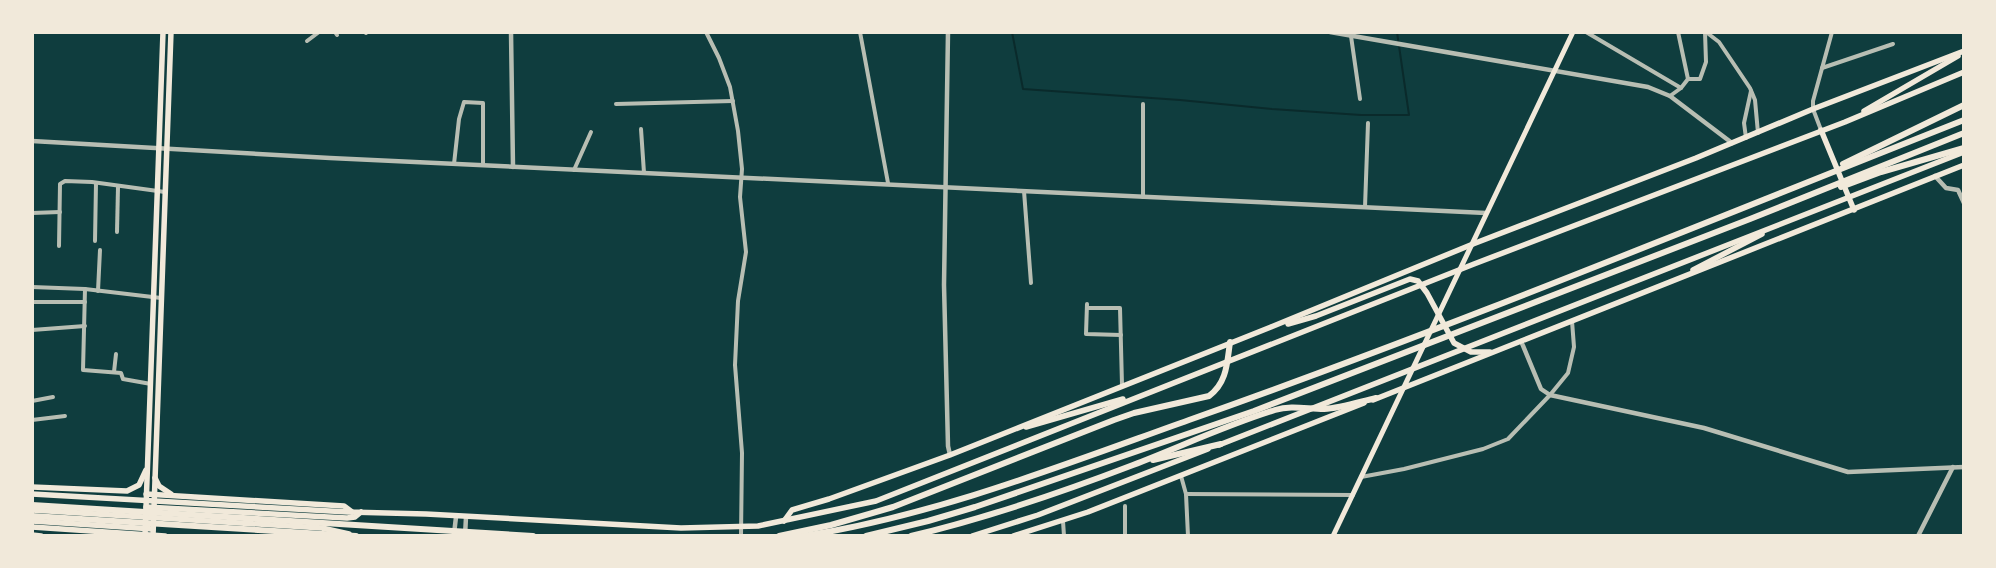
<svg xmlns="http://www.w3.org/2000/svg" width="1996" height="568" viewBox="0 0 1996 568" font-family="Quicksand,sans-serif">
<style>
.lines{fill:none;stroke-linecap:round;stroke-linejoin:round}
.stream{stroke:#0a2a2b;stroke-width:2}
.minor{stroke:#b8beb3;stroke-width:4}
.tertiary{stroke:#b8beb3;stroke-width:4.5}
.secondary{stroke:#f1e9da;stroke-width:5}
.primary{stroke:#f1e9da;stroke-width:5.5}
.trunk{stroke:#f1e9da;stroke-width:5.5}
.motorway{stroke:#f1e9da;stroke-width:6}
</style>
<rect width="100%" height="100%" fill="#0f3d3e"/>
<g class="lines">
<path class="stream" d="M 1012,32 L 1023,89 L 1180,100 L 1272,109 L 1361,115 L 1409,115 L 1397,32"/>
<g class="minor">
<path d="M 335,32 L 337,35"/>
<path d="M 365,32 L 366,33"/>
<path d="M 706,32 L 719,58 L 730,87 L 738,131 L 742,169 L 740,197 L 746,252 L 738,301 L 735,365 L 742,453 L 741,536"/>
<path d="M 860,32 L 888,183"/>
<path d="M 1586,32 L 1681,88"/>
<path d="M 1678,32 L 1688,79"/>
<path d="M 1706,32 L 1719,42 L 1750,88 L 1755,100 L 1758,133"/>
<path d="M 1351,36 L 1360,99"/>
<path d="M 307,41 L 319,32"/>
<path d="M 1822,68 L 1893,44"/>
<path d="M 1670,96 L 1681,88 L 1688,79 L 1700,79 L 1706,62 L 1705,32"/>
<path d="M 616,104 L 733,101"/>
<path d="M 641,129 L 644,173"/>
<path d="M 1821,130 L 1813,109 L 1813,101 L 1832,32"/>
<path d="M 1746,138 L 1744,123 L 1751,91"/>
<path d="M 454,164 L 459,119 L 464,102 L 483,103 L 483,165"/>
<path d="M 574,170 L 591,132"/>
<path d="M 1024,191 L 1031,283"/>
<path d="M 1143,197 L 1143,104"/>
<path d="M 1365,207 L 1368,123"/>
<path d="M 32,213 L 60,212"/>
<path d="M 117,232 L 118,187"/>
<path d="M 95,241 L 96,183"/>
<path d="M 59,246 L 60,184 L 65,181 L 92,182 L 165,192"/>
<path d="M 32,287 L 85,289 L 161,298"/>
<path d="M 85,289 L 83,370 L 121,373 L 123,379 L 151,384"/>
<path d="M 98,291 L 100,250"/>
<path d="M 32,302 L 85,302"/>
<path d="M 1087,304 L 1086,334 L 1121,335"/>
<path d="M 1087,308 L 1120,308 L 1122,385"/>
<path d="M 32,330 L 85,326"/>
<path d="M 114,372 L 116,354"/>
<path d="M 32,401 L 53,397"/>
<path d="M 32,420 L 65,416"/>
<path d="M 1181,476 L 1186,494 L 1188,536"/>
<path d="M 1361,477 L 1404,469 L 1483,449 L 1508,439 L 1550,395 L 1568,373 L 1574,347 L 1572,321"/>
<path d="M 1186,494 L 1353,495"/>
<path d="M 1125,506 L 1125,536"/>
<path d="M 1063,521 L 1064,536"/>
</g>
<g class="tertiary">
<path d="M 511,32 L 513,167"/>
<path d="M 948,32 L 944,285 L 948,446 L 950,455"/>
<path d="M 1330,32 L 1648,87 L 1670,96 L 1732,143"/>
<path d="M 32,141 L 330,158 L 1486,213"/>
<path d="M 1935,176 L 1946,188 L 1958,190 L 1964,203"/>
<path d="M 1521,341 L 1541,389 L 1550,395 L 1704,428 L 1848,472 L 1964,467"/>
<path d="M 454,534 L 456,517"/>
<path d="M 465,536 L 466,517"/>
<path d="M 1918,536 L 1953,467"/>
</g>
<path class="secondary" d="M 1333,536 L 1573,32"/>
<g class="primary">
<path d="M 1864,111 L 1958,56"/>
<path d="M 1821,130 L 1854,210"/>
<path d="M 1693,270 L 1762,234"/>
<path d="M 1288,324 L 1316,316 L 1410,279 L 1418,281 L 1427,293 L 1454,343 L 1471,352 L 1490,352"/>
<path d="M 1373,400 L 1964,165"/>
<path d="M 1026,427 L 1123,399"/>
<path d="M 1219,445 L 1964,152"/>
<path d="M 155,478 L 159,486 L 171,494"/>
<path d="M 32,487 L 127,491 L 139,485 L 146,470"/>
<path d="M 32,494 L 348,512 L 426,514 L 681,528 L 758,526 L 876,501 L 1474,264 L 1845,122 L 1964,72"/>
<path d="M 146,494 L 344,506 L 352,512"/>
<path d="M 146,507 L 347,518 L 355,517 L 361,512"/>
<path d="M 32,510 L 322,528 L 349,534"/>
<path d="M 32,521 L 153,529"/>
<path d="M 784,521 L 792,510 L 829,499 L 950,455 L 1271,327 L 1473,244 L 1696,158 L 1813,109 L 1964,51"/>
<path d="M 32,527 L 165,536"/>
<path d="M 32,535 L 41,536"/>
<path d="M 454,535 L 457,536"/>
<path d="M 972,536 L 1038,515 L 1208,449"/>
<path d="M 1013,536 L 1088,512 L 1364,403"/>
</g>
<g class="trunk">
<path d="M 145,536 L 163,32"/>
<path d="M 153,536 L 171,32"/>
</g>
<g class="motorway">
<path d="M 1843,164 L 1964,105"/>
<path d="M 1841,187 L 1881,172 L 1964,148"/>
<path d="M 1153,460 L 1221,444"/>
<path d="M 32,505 L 533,536"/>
<path d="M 32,516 L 356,536"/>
<path d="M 779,536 L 831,525 L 893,507 L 1114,420 L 1134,413 L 1209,396 C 1227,383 1227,363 1230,342"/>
<path d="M 804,536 C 937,515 1063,465 1189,420 C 1450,328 1706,222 1964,120"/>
<path d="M 866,536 L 928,521 L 975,507 L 1254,411 L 1750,219 L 1964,133"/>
<path d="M 911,536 C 987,518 1060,493 1133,465 C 1180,447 1226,425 1275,410 C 1291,405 1307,409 1324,409 C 1341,408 1359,402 1376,398"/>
</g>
</g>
<rect width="1996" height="568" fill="none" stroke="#f1e9da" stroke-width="68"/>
</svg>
